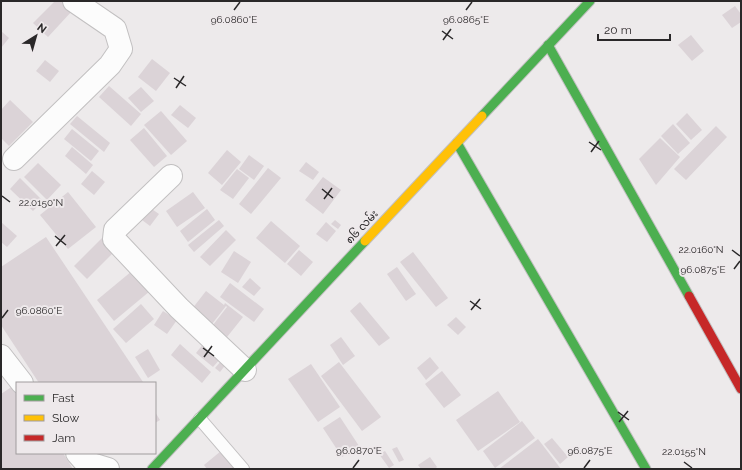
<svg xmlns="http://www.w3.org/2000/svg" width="742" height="470" viewBox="0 0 742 470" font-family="Raleway,'Noto Sans Myanmar',sans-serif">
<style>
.building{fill:#dbd3d7}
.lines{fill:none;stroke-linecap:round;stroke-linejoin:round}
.lane-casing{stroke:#c2c0c1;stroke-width:14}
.street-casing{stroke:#c2c0c1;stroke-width:24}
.fast-casing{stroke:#c2c0c1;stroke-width:11}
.slow-casing{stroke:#c2c0c1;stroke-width:11}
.jam-casing{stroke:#c2c0c1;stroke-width:11}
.lane{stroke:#fcfcfc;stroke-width:12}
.street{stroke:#fcfcfc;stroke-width:22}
.fast{stroke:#4caf50;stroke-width:9}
.slow{stroke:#ffc107;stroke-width:9}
.jam{stroke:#c62828;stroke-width:9}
.ticks{fill:none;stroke:#2a2829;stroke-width:1.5}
.labels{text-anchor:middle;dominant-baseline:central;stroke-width:4;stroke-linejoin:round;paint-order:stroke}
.street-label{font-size:11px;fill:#2a2829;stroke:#eee9eb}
.ticks-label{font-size:10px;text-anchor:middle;fill:#2a2829;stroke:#eee9eb;stroke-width:4;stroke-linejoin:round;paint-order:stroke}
</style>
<rect width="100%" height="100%" fill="#edeaeb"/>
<g class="building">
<path d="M 55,1 L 62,1 L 72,11 L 48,37 L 33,23 Z"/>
<path d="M 735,6 L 741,14 L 741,22 L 732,28 L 722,15 Z"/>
<path d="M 1,31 L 9,38 L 1,48 Z"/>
<path d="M 691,35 L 704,51 L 692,61 L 678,45 Z"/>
<path d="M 152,59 L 170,73 L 156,91 L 138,77 Z"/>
<path d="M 45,60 L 59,71 L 50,82 L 36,71 Z"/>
<path d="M 109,86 L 141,114 L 131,126 L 99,97 Z"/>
<path d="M 141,87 L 154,101 L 141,112 L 128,98 Z"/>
<path d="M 10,100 L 33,122 L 9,146 L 1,138 L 1,110 Z"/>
<path d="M 180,105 L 196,118 L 188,128 L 171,115 Z"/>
<path d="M 161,111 L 187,141 L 171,155 L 144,125 Z"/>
<path d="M 687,113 L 702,130 L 691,140 L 676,124 Z"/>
<path d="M 77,116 L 110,143 L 104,152 L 70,124 Z"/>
<path d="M 673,124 L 690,143 L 678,154 L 661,136 Z"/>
<path d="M 716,126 L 727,137 L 686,180 L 674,169 Z"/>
<path d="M 144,128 L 167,156 L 154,167 L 130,140 Z"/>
<path d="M 72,129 L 99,151 L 91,161 L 64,139 Z"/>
<path d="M 660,138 L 680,157 L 656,185 L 639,159 Z"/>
<path d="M 72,147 L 93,165 L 86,174 L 65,156 Z"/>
<path d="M 227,150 L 241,162 L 222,185 L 208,173 Z"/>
<path d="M 249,155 L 264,166 L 254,180 L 239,169 Z"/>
<path d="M 306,162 L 319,172 L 313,180 L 299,171 Z"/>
<path d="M 38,163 L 61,185 L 47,200 L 24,177 Z"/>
<path d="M 268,168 L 281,178 L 251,214 L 239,204 Z"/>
<path d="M 237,169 L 249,178 L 233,199 L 220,190 Z"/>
<path d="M 92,171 L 105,182 L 94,195 L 81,184 Z"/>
<path d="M 323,177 L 341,190 L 323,214 L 305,200 Z"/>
<path d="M 20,178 L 43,201 L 33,211 L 10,189 Z"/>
<path d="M 68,192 L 96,227 L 68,249 L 40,215 Z"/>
<path d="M 193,192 L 205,208 L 177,227 L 166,211 Z"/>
<path d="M 146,205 L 159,214 L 150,226 L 138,217 Z"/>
<path d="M 207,209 L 215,220 L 188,242 L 180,231 Z"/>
<path d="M 219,220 L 224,226 L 194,252 L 188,245 Z"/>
<path d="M 335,220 L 341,225 L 338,229 L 331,224 Z"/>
<path d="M 271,221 L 300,246 L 285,263 L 256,238 Z"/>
<path d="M 1,222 L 17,236 L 7,247 L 1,242 Z"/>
<path d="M 326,222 L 336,231 L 327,242 L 316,234 Z"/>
<path d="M 226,230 L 236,240 L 210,266 L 200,257 Z"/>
<path d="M 104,236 L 117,249 L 87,279 L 74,266 Z"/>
<path d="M 46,237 L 143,382 L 142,383 L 39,383 L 1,325 L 1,267 Z"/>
<path d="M 299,250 L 313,262 L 301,276 L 287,264 Z"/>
<path d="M 234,251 L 251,262 L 238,283 L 221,272 Z"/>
<path d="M 413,252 L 448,298 L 436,307 L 400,262 Z"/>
<path d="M 397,267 L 416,294 L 406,301 L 387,274 Z"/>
<path d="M 132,271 L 150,291 L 114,321 L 97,300 Z"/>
<path d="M 250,278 L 261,288 L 254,296 L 242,287 Z"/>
<path d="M 230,283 L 264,309 L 254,322 L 220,297 Z"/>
<path d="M 206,291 L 224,305 L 225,303 L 243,317 L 227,337 L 213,325 L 227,307 L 226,306 L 212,324 L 192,309 Z"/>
<path d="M 360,302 L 390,338 L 379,346 L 350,311 Z"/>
<path d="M 141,304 L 154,319 L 126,343 L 113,329 Z"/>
<path d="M 163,311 L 177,320 L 167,334 L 154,325 Z"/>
<path d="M 456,317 L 466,327 L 458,335 L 447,325 Z"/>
<path d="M 341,337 L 355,356 L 343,365 L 330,345 Z"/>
<path d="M 204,343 L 221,358 L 213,367 L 196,353 Z"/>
<path d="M 180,344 L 211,372 L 202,383 L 171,355 Z"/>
<path d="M 148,349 L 160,370 L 148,378 L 135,357 Z"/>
<path d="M 430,357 L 439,368 L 426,380 L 417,368 Z"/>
<path d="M 222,360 L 227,363 L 220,372 L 215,368 Z"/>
<path d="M 339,362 L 381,417 L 362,431 L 321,376 Z"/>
<path d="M 311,364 L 340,407 L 318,422 L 288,379 Z"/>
<path d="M 442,371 L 461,395 L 444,408 L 425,384 Z"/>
<path d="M 16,384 L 17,453 L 63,453 L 73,469 L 1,469 L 1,394 Z"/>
<path d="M 498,391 L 520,422 L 478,451 L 456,420 Z"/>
<path d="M 155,412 L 160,420 L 155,423 Z"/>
<path d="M 340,417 L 359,446 L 342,457 L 323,428 Z"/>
<path d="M 522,421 L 535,438 L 495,468 L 483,451 Z"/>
<path d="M 552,438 L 568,457 L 560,464 L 544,444 Z"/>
<path d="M 538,439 L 561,469 L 499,469 Z"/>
<path d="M 397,447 L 404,460 L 399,462 L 392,449 Z"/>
<path d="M 221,451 L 236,469 L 207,469 L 204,465 Z"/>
<path d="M 385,451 L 394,465 L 389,468 L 379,454 Z"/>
<path d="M 430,457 L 437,467 L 435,469 L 421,469 L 418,465 Z"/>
</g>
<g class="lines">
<g class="lane-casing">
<path id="lane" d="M 200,419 L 243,469"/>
</g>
<g class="street-casing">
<g id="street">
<path d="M 14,159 L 110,65 L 121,49 L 115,29 L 74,1"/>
<path d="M 171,176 L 115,230 L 114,239 L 179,308 L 245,370"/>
<path d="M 1,356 L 22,383"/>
<path d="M 77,453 L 85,462 L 108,469"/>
</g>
</g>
<g class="fast-casing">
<g id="fast">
<path d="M 548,45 L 689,296"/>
<path d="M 482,116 L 590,1"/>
<path d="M 457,143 L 646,469"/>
<path d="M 152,469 L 365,241"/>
</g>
</g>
<g class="slow-casing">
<path id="slow" d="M 365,241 L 482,116"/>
</g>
<g class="jam-casing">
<path id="jam" d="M 689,296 L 741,389"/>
</g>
<use href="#lane" class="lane"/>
<use href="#street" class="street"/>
<use href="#fast" class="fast"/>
<use href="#slow" class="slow"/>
<use href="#jam" class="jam"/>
</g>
<path class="ticks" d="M 234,10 L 240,2M 466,10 L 472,2M 442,31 L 453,39M 443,40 L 451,29M 174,78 L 186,86M 176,88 L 184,76M 589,142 L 601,150M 591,152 L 599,141M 322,189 L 333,198M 2,196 L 10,202M 324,199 L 332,188M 55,236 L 66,245M 56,246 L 65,235M 732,250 L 740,256M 734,269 L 740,261M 470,301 L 481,309M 471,310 L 480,299M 2,318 L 8,310M 203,348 L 214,356M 204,357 L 212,346M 618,412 L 629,420M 619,422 L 628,411M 684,462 L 692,468M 353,468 L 359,460M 584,468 L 590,460"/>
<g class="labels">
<g class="street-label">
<text transform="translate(362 227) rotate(-47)">၈၆ လမ်း</text>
</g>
</g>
<g class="ticks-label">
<text x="234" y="23">96.0860°E</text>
<text x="466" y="23">96.0865°E</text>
<text x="41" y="206">22.0150°N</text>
<text x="701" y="253">22.0160°N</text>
<text x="703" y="273">96.0875°E</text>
<text x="39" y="314">96.0860°E</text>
<text x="359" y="454">96.0870°E</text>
<text x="590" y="454">96.0875°E</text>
<text x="684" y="455">22.0155°N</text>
</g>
<rect width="742" height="470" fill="none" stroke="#2a2829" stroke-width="4"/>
<rect x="16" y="382" width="140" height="72" fill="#eee9eb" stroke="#a09c9d"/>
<rect x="24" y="395" width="20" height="6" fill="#4caf50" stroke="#a09c9d"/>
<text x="52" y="402" font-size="12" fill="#2a2829">Fast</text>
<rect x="24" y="415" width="20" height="6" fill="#ffc107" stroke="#a09c9d"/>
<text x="52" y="422" font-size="12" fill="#2a2829">Slow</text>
<rect x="24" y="435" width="20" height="6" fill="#c62828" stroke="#a09c9d"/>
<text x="52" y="442" font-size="12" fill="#2a2829">Jam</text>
<g transform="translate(36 36) rotate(37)" stroke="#eee9eb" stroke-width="3" paint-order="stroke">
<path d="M0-3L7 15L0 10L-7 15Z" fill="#2a2829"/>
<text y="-6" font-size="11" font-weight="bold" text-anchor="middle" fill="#2a2829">N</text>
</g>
<path d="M598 34v6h72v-6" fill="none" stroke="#2a2829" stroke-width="2"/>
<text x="604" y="34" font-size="12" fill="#2a2829" stroke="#eee9eb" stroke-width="3" paint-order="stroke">20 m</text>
</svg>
